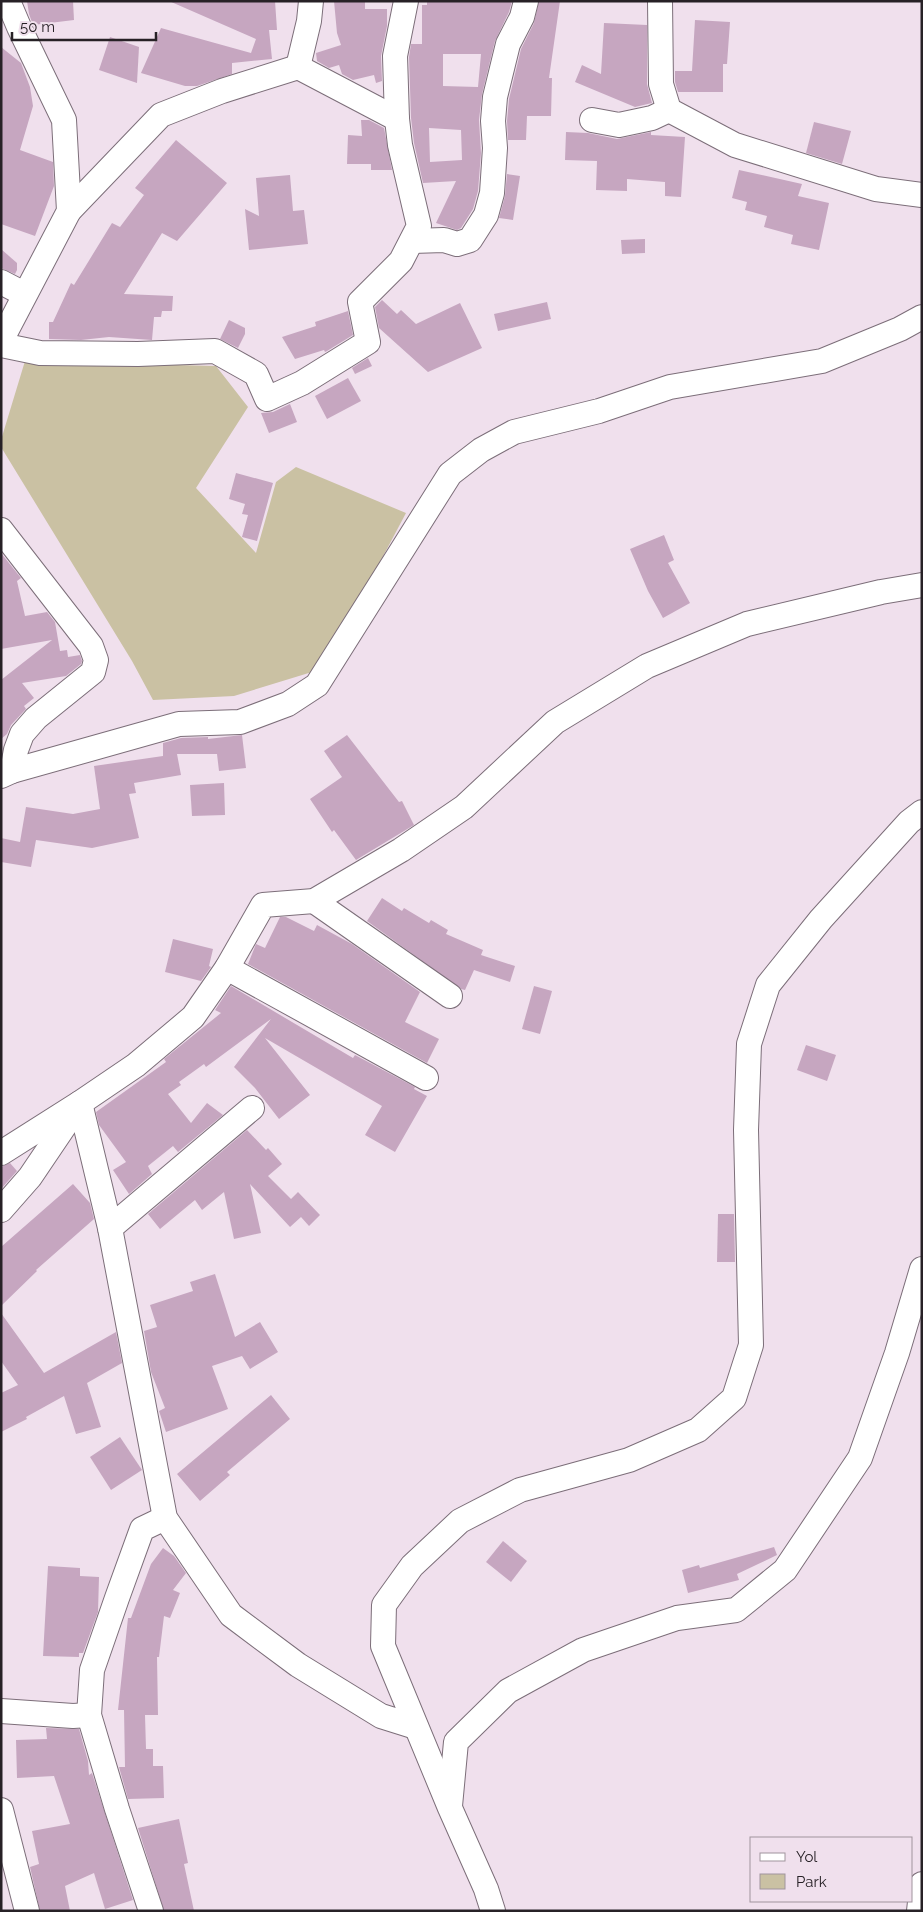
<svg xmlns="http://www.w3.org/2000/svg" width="923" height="1912" viewBox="0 0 923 1912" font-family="Raleway,sans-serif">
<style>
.green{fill:#cac1a3}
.building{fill:#c6a6c0;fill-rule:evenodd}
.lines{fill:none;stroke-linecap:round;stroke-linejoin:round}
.minor-casing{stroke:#7c6e79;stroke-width:26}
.minor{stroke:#fff;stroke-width:24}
</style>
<rect width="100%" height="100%" fill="#f0e0ed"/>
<path class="green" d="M 25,361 L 216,366 L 248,407 L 196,488 L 256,553 L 276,482 L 296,467 L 406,513 L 355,609 L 312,672 L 234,696 L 153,700 L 132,661 L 1,447 L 1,440 Z"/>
<g class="building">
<path d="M 27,1 L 73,1 L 74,20 L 33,25 L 29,14 Z"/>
<path d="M 169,1 L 275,1 L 277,30 L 269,30 L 272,59 L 232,63 L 232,74 L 197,86 L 185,86 L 141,73 L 161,28 L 251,53 L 256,39 Z"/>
<path d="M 334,1 L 365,1 L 365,9 L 387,9 L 387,26 L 381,56 L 382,81 L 376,83 L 374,75 L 353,80 L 342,74 L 339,65 L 329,68 L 317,61 L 316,53 L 341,45 L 337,33 Z"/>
<path d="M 427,1 L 512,1 L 509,12 L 495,41 L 482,94 L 479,120 L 481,153 L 478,191 L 473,209 L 461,228 L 457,230 L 436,223 L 456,181 L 423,183 L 414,143 L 411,118 L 409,57 L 411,44 L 422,44 L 422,5 L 427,5 ZM 443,54 L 481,54 L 478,87 L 443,86 ZM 429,128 L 461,130 L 462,160 L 430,162 Z"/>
<path d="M 539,1 L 560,1 L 549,78 L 552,78 L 551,116 L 527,116 L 526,140 L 508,140 L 507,121 L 509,99 L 521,49 L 534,23 Z"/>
<path d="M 695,20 L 730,22 L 727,64 L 723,64 L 723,92 L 678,92 L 675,82 L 675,71 L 692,71 Z"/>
<path d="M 604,23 L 647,25 L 647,84 L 652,103 L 635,107 L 575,82 L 582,65 L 601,74 Z"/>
<path d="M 110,37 L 139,47 L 137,83 L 99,70 Z"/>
<path d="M 1,47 L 21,63 L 30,87 L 33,106 L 20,150 L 53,162 L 54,186 L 35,236 L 1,224 Z"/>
<path d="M 361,120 L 369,120 L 384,128 L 392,170 L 371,170 L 371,164 L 347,164 L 348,135 L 362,136 Z"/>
<path d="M 814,122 L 851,131 L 842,164 L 806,153 Z"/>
<path d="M 566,132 L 588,133 L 617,139 L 651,132 L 651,135 L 685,137 L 681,197 L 665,196 L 665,182 L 627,179 L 627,191 L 596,190 L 597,161 L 565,160 Z"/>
<path d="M 176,140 L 227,183 L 177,241 L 162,233 L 124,294 L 173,296 L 172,311 L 162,311 L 161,317 L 154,317 L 152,340 L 109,337 L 81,340 L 49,339 L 49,322 L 53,322 L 71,283 L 74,285 L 112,223 L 120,227 L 144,195 L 135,188 Z"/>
<path d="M 739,170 L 802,184 L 798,196 L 829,203 L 819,250 L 791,244 L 793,235 L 764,227 L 767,216 L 745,210 L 747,202 L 732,198 Z"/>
<path d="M 507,174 L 520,176 L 513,220 L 499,218 L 505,196 Z"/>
<path d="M 290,175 L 293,211 L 304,210 L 308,244 L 249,250 L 245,209 L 259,216 L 256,178 Z"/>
<path d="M 645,239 L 645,253 L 622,254 L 621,240 Z"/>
<path d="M 1,249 L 17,263 L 17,270 L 15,274 L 1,268 Z"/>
<path d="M 382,300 L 397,314 L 401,310 L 416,324 L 460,303 L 482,348 L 428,372 L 379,328 L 375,307 Z"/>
<path d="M 547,302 L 551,319 L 498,331 L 494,314 Z"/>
<path d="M 348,311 L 353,335 L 327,351 L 325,352 L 324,350 L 295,359 L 282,337 L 316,326 L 315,322 Z"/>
<path d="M 229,320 L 245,328 L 245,334 L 238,348 L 220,339 Z"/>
<path d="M 368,358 L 372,366 L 355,374 L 352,368 Z"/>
<path d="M 348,378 L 361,401 L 327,419 L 315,396 Z"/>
<path d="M 290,404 L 297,422 L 269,433 L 261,413 L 273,412 Z"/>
<path d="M 236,473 L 273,483 L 257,541 L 242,537 L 248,515 L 242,514 L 245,504 L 229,499 Z"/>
<path d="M 664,535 L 674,560 L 668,563 L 690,603 L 663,618 L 648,591 L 630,549 Z"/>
<path d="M 1,553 L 21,578 L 17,581 L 25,616 L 47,612 L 55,622 L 60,651 L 67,650 L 68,657 L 80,655 L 82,661 L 81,664 L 66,676 L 22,683 L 34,698 L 24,706 L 26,709 L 11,725 L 7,734 L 1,739 L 1,680 L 52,640 L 1,649 Z"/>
<path d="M 242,735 L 246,768 L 219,771 L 217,754 L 177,754 L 181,775 L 134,783 L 136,793 L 129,794 L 139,838 L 92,848 L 36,840 L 31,867 L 1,862 L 1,838 L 20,842 L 26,807 L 73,814 L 100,809 L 94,766 L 163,756 L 163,743 L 181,738 L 208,737 L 208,739 Z"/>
<path d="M 347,735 L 399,802 L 402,801 L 414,825 L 356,860 L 334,830 L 332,832 L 310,799 L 342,777 L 324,751 Z"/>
<path d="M 224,783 L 225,815 L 192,816 L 190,785 Z"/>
<path d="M 382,898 L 402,911 L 404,908 L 429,923 L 431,920 L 448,930 L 446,934 L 483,950 L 481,955 L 515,966 L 510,982 L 474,970 L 465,990 L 461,989 L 367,921 Z"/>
<path d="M 280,917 L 286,917 L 314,931 L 317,925 L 352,944 L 420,992 L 405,1022 L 439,1039 L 427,1063 L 248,964 L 256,944 L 265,948 Z"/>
<path d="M 173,939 L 213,949 L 209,966 L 211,967 L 201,981 L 165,972 Z"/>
<path d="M 231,986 L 353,1058 L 355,1055 L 415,1087 L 414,1089 L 427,1096 L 395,1152 L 365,1135 L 382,1106 L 265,1038 L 310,1095 L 279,1119 L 255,1088 L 234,1067 L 271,1019 L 206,1067 L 204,1064 L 179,1082 L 181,1085 L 168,1094 L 191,1123 L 207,1103 L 223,1115 L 178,1152 L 173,1146 L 148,1166 L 152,1174 L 129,1194 L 113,1170 L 126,1162 L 99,1125 L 96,1112 L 166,1062 L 164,1059 L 221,1013 L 215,1010 Z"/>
<path d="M 534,986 L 552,991 L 540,1034 L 522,1029 Z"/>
<path d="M 806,1045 L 836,1055 L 827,1081 L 797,1070 Z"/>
<path d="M 247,1130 L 266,1150 L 268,1148 L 282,1164 L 268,1176 L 291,1199 L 298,1192 L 320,1215 L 309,1226 L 301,1217 L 290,1227 L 250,1184 L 261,1233 L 234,1239 L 224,1192 L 202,1210 L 195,1200 L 160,1229 L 148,1214 Z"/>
<path d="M 10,1163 L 17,1171 L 1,1189 L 1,1167 Z"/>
<path d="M 73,1184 L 90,1203 L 94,1219 L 36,1270 L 37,1271 L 1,1306 L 1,1247 Z"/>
<path d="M 718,1214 L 734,1214 L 735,1262 L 717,1262 Z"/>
<path d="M 215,1274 L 235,1337 L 260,1322 L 278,1352 L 250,1369 L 242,1356 L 212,1366 L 228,1409 L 166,1432 L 159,1411 L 165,1408 L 151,1372 L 144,1331 L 157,1327 L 150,1305 L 193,1291 L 190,1282 Z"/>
<path d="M 1,1313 L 44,1373 L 116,1332 L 122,1363 L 87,1383 L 101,1427 L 76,1434 L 64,1396 L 26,1417 L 27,1419 L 1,1432 L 1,1393 L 18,1385 L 1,1361 Z"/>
<path d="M 271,1395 L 290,1419 L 227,1472 L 230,1475 L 200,1501 L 177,1474 Z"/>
<path d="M 120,1437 L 142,1470 L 111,1490 L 90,1457 Z"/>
<path d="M 503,1541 L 527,1561 L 511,1582 L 486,1562 Z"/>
<path d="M 774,1547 L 777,1555 L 737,1574 L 739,1580 L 688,1593 L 682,1570 L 699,1565 L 700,1568 Z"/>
<path d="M 163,1548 L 174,1556 L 186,1573 L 173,1590 L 180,1593 L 170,1618 L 164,1616 L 159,1657 L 157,1657 L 158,1715 L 145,1715 L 146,1749 L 153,1749 L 153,1766 L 163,1766 L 164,1798 L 128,1799 L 119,1767 L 125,1767 L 124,1710 L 118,1710 L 128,1618 L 131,1618 L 151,1564 Z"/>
<path d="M 48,1566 L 80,1568 L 80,1576 L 99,1577 L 98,1612 L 83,1653 L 79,1653 L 79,1657 L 43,1656 Z"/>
<path d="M 46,1728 L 79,1729 L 88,1761 L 89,1775 L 92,1773 L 133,1900 L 105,1909 L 94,1873 L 65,1886 L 70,1911 L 40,1911 L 30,1867 L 39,1864 L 32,1831 L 70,1824 L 54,1776 L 17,1778 L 16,1740 L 47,1739 Z"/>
<path d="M 179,1819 L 188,1863 L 184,1864 L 194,1911 L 164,1911 L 138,1828 Z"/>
</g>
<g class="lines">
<g class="minor-casing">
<g id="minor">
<path d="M 660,1 L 661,84 L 669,110 L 735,145 L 876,189 L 922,195"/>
<path d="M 298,67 L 309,21 L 311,1"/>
<path d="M 592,120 L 619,125 L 652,118 L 669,110"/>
<path d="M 69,211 L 161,115 L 222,91 L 298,67 L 397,119"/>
<path d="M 412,241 L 444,240 L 457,244 L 470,240 L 486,215 L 492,193 L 495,148 L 493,121 L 495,97 L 508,44 L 522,17 L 526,1"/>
<path d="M 1,282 L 24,294"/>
<path d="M 1,341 L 69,211 L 64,120 L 19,27 L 8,1"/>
<path d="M 1,345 L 40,353 L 138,354 L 215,351 L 256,374 L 267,399 L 302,383 L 368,342 L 360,302 L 401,261 L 419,226 L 400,145 L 397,119 L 395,56 L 406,1"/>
<path d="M 1,530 L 91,646 L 96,660 L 93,672 L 36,718 L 22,734 L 16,750 L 12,771"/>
<path d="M 1,776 L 12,771 L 179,724 L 240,722 L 288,704 L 317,685 L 450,474 L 481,450 L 514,432 L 599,411 L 670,387 L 822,361 L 900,329 L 922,317"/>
<path d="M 314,901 L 450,996"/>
<path d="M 227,968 L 426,1078"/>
<path d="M 1,1153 L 80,1103 L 110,1228 L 165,1518 L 231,1615 L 298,1665 L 381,1716 L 416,1727"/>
<path d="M 1,1210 L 30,1177 L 80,1103 L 136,1065 L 193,1017 L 227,968 L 263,905 L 314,901 L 401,850 L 464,807 L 555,722 L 647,666 L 747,624 L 881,592 L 922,585"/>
<path d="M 110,1228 L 252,1108"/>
<path d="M 1,1711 L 73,1716 L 89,1715"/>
<path d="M 450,1806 L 456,1742 L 508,1691 L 583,1650 L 677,1618 L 736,1610 L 785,1570 L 860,1458 L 897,1353 L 922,1269"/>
<path d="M 1,1810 L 27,1911"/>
<path d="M 151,1911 L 117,1809 L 89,1715 L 92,1670 L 117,1598 L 142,1529 L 165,1518"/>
<path d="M 493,1911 L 486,1889 L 450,1808 L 383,1646 L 384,1605 L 412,1566 L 460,1521 L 520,1490 L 629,1460 L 698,1430 L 734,1398 L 751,1345 L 746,1130 L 749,1044 L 768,985 L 821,919 L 909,822 L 922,812"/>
<path d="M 919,1911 L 922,1884"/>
</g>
</g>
<use href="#minor" class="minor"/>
</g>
<rect width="923" height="1912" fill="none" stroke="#272126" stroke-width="5"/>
<rect x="750" y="1837" width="162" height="65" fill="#f0e0ed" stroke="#a0949d"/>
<rect x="760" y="1853" width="25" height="8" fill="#ffffff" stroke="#a0949d"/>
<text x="796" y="1862" font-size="15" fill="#272126">Yol</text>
<rect x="760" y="1874" width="25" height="15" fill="#cac1a3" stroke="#a0949d"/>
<text x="796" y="1887" font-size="15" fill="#272126">Park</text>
<path d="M12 32v8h144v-8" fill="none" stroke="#272126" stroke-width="2.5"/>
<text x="20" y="32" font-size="15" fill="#272126" stroke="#f0e0ed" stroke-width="4" paint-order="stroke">50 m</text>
</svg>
